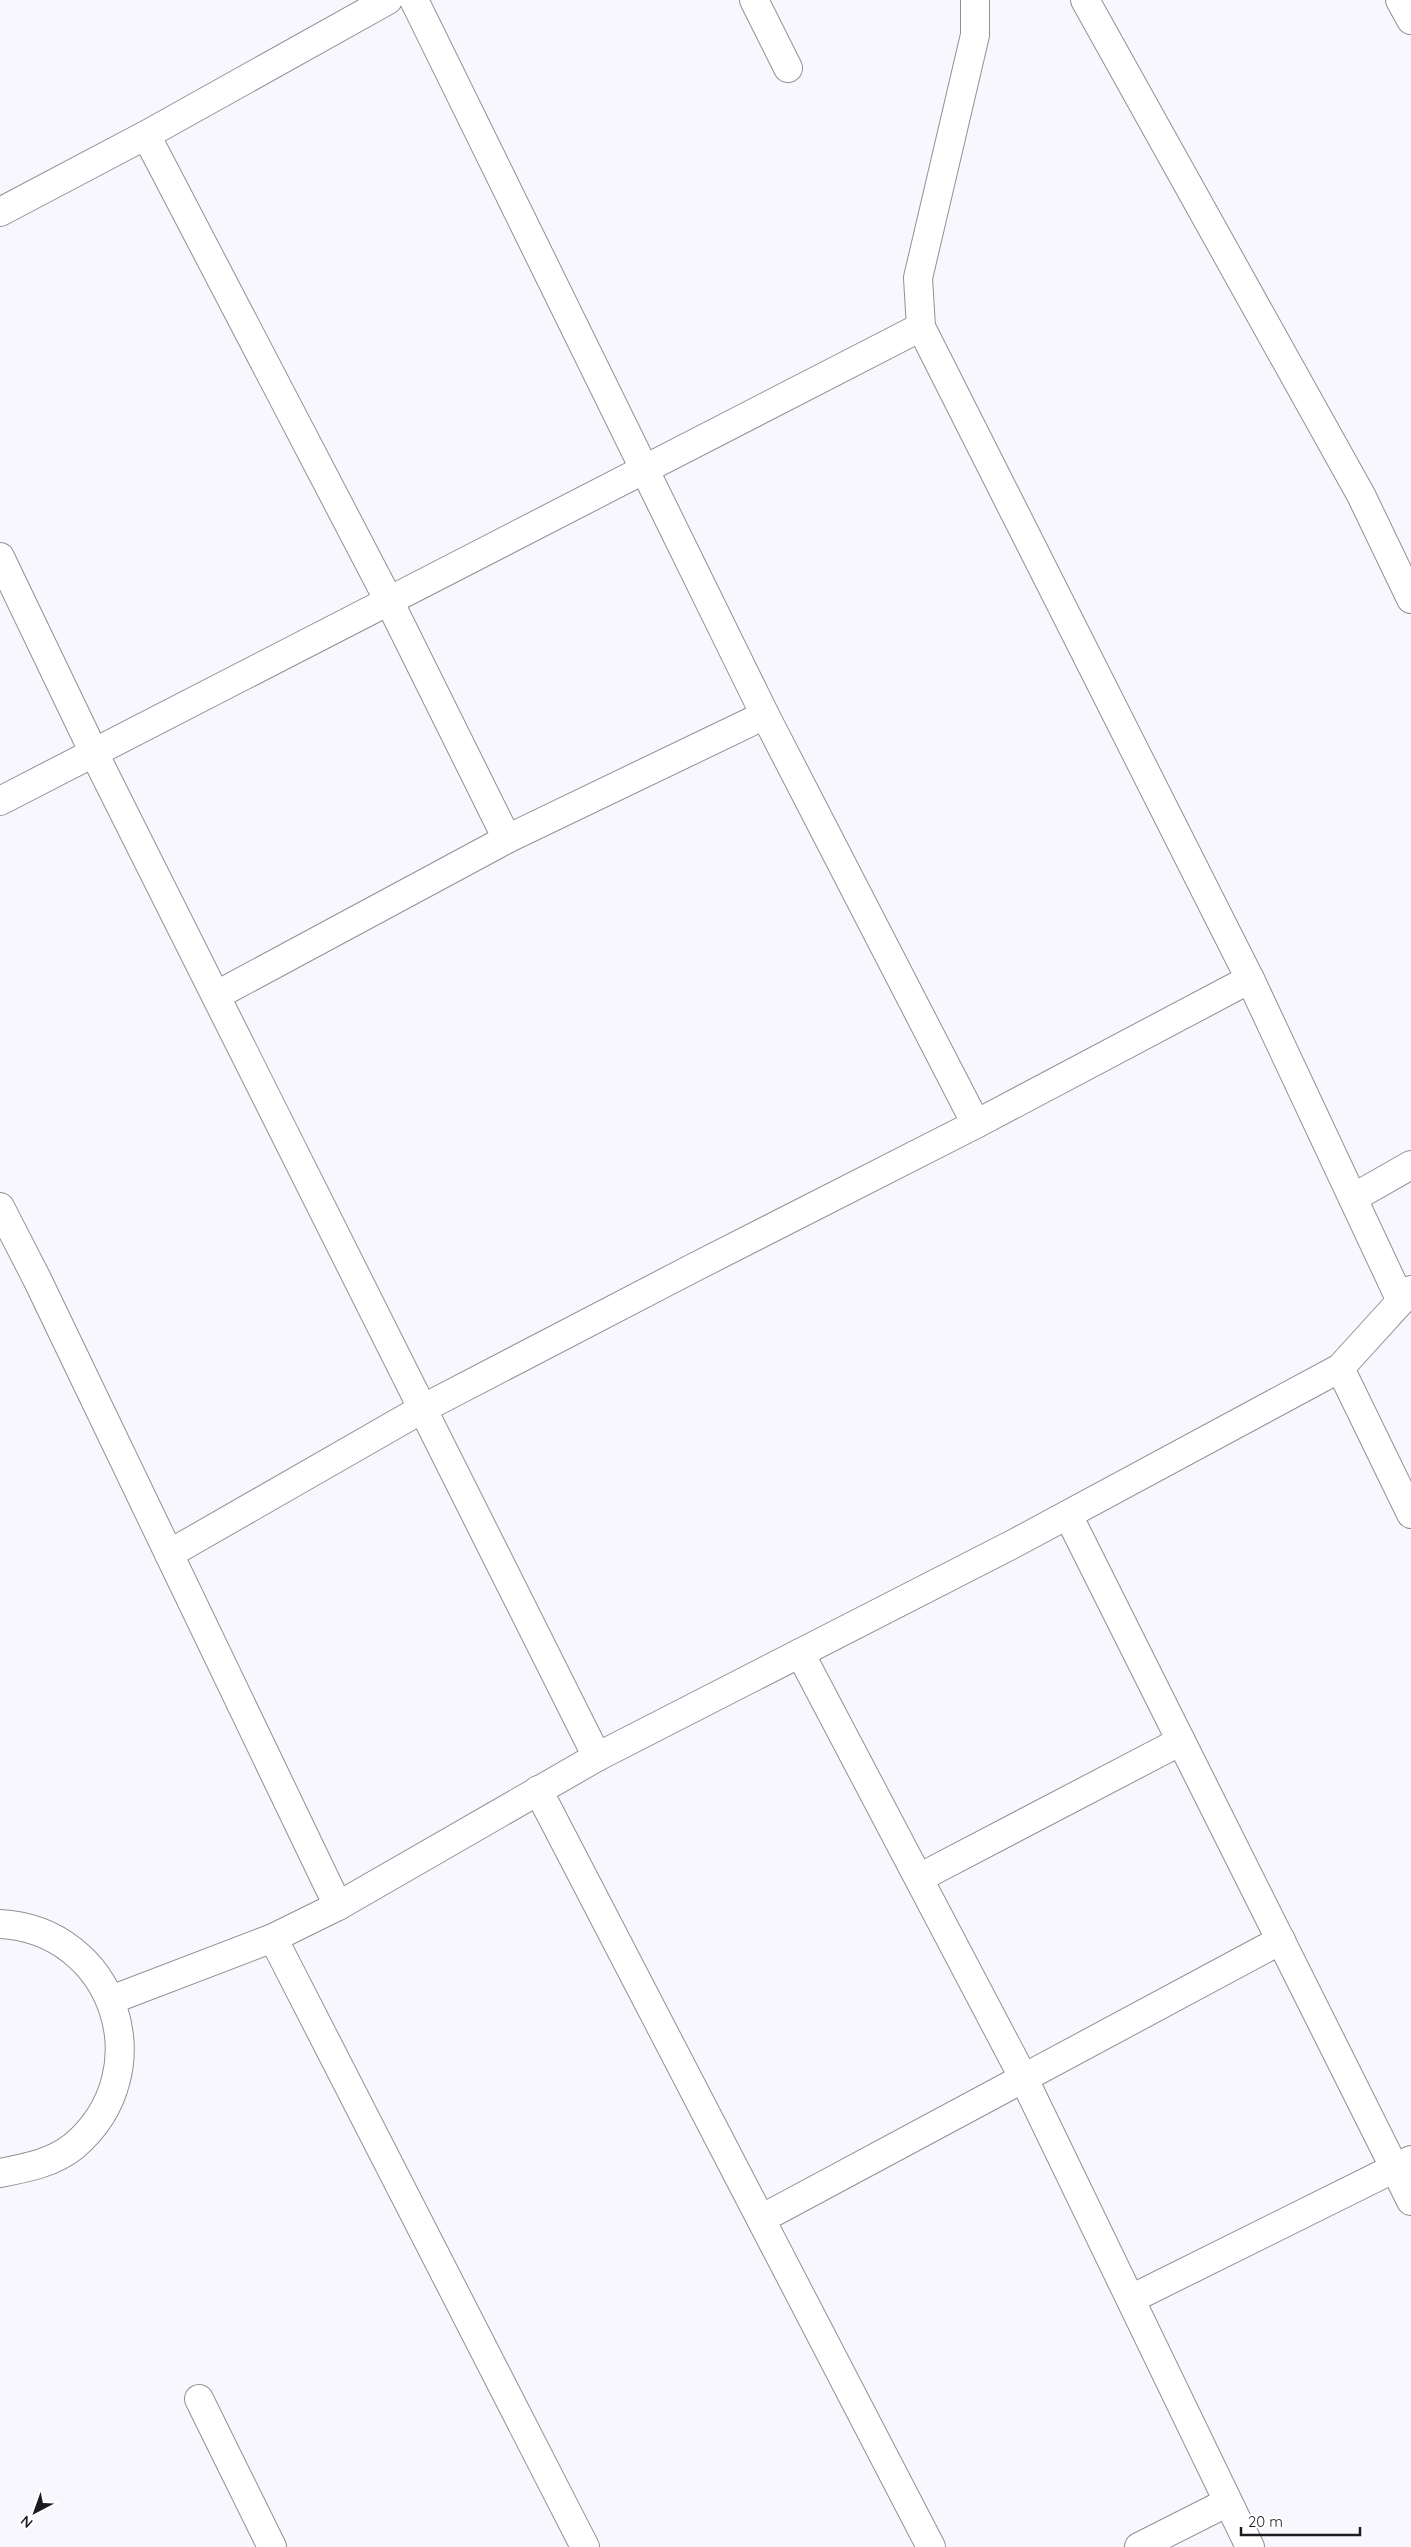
<svg xmlns="http://www.w3.org/2000/svg" width="1411" height="2547" viewBox="0 0 1411 2547" font-family="Quicksand,sans-serif">
<style>
.lines{fill:none;stroke-linecap:round;stroke-linejoin:round}
.minor-casing{stroke:#919095;stroke-width:30}
.minor{stroke:#fff;stroke-width:28}
</style>
<rect width="100%" height="100%" fill="#f8f7fd"/>
<g class="lines">
<g class="minor-casing">
<g id="minor">
<path d="M 414,0 L 765,715 L 976,1124"/>
<path d="M 754,0 L 788,68"/>
<path d="M 975,0 L 975,35 L 918,278 L 921,327 L 1250,979 L 1400,1299"/>
<path d="M 1085,0 L 1361,495 L 1411,599"/>
<path d="M 1400,0 L 1411,20"/>
<path d="M 146,135 L 389,601 L 507,839 L 765,715"/>
<path d="M 0,212 L 146,135 L 388,0"/>
<path d="M 0,557 L 94,753 L 597,1757"/>
<path d="M 0,801 L 921,327"/>
<path d="M 217,995 L 507,839"/>
<path d="M 1353,1198 L 1411,1165"/>
<path d="M 0,1207 L 37,1279 L 338,1906 L 273,1938 L 111,2000"/>
<path d="M 1340,1368 L 1411,1514"/>
<path d="M 1068,1515 L 1411,2201"/>
<path d="M 169,1554 L 422,1409 L 693,1268 L 976,1124 L 1250,979"/>
<path d="M 800,1653 L 1023,2077 L 1250,2547"/>
<path d="M 538,1790 L 931,2547"/>
<path d="M 919,1878 L 1181,1741"/>
<path d="M 338,1906 L 597,1757 L 1015,1543 L 1340,1368 L 1411,1290"/>
<path d="M 0,1924 C 115,1930 162,2071 74,2146 C 53,2163 26,2168 0,2173"/>
<path d="M 273,1938 L 585,2547"/>
<path d="M 761,2219 L 1281,1940"/>
<path d="M 1131,2299 L 1411,2160"/>
<path d="M 199,2399 L 272,2547"/>
<path d="M 1139,2547 L 1226,2503"/>
</g>
</g>
<use href="#minor" class="minor"/>
</g>
<g transform="translate(35 2512) rotate(221)" stroke="#ffffff" stroke-width="4" paint-order="stroke">
<path d="M0-4L9 19L0 12L-9 19Z" fill="#1c1c1e"/>
<text y="-8" font-size="14" font-weight="bold" text-anchor="middle" fill="#1c1c1e">N</text>
</g>
<path d="M1241 2527v8h119v-8" fill="none" stroke="#1c1c1e" stroke-width="2.5"/>
<text x="1248" y="2527" font-size="15" fill="#1c1c1e" stroke="#ffffff" stroke-width="4" paint-order="stroke">20 m</text>
</svg>
